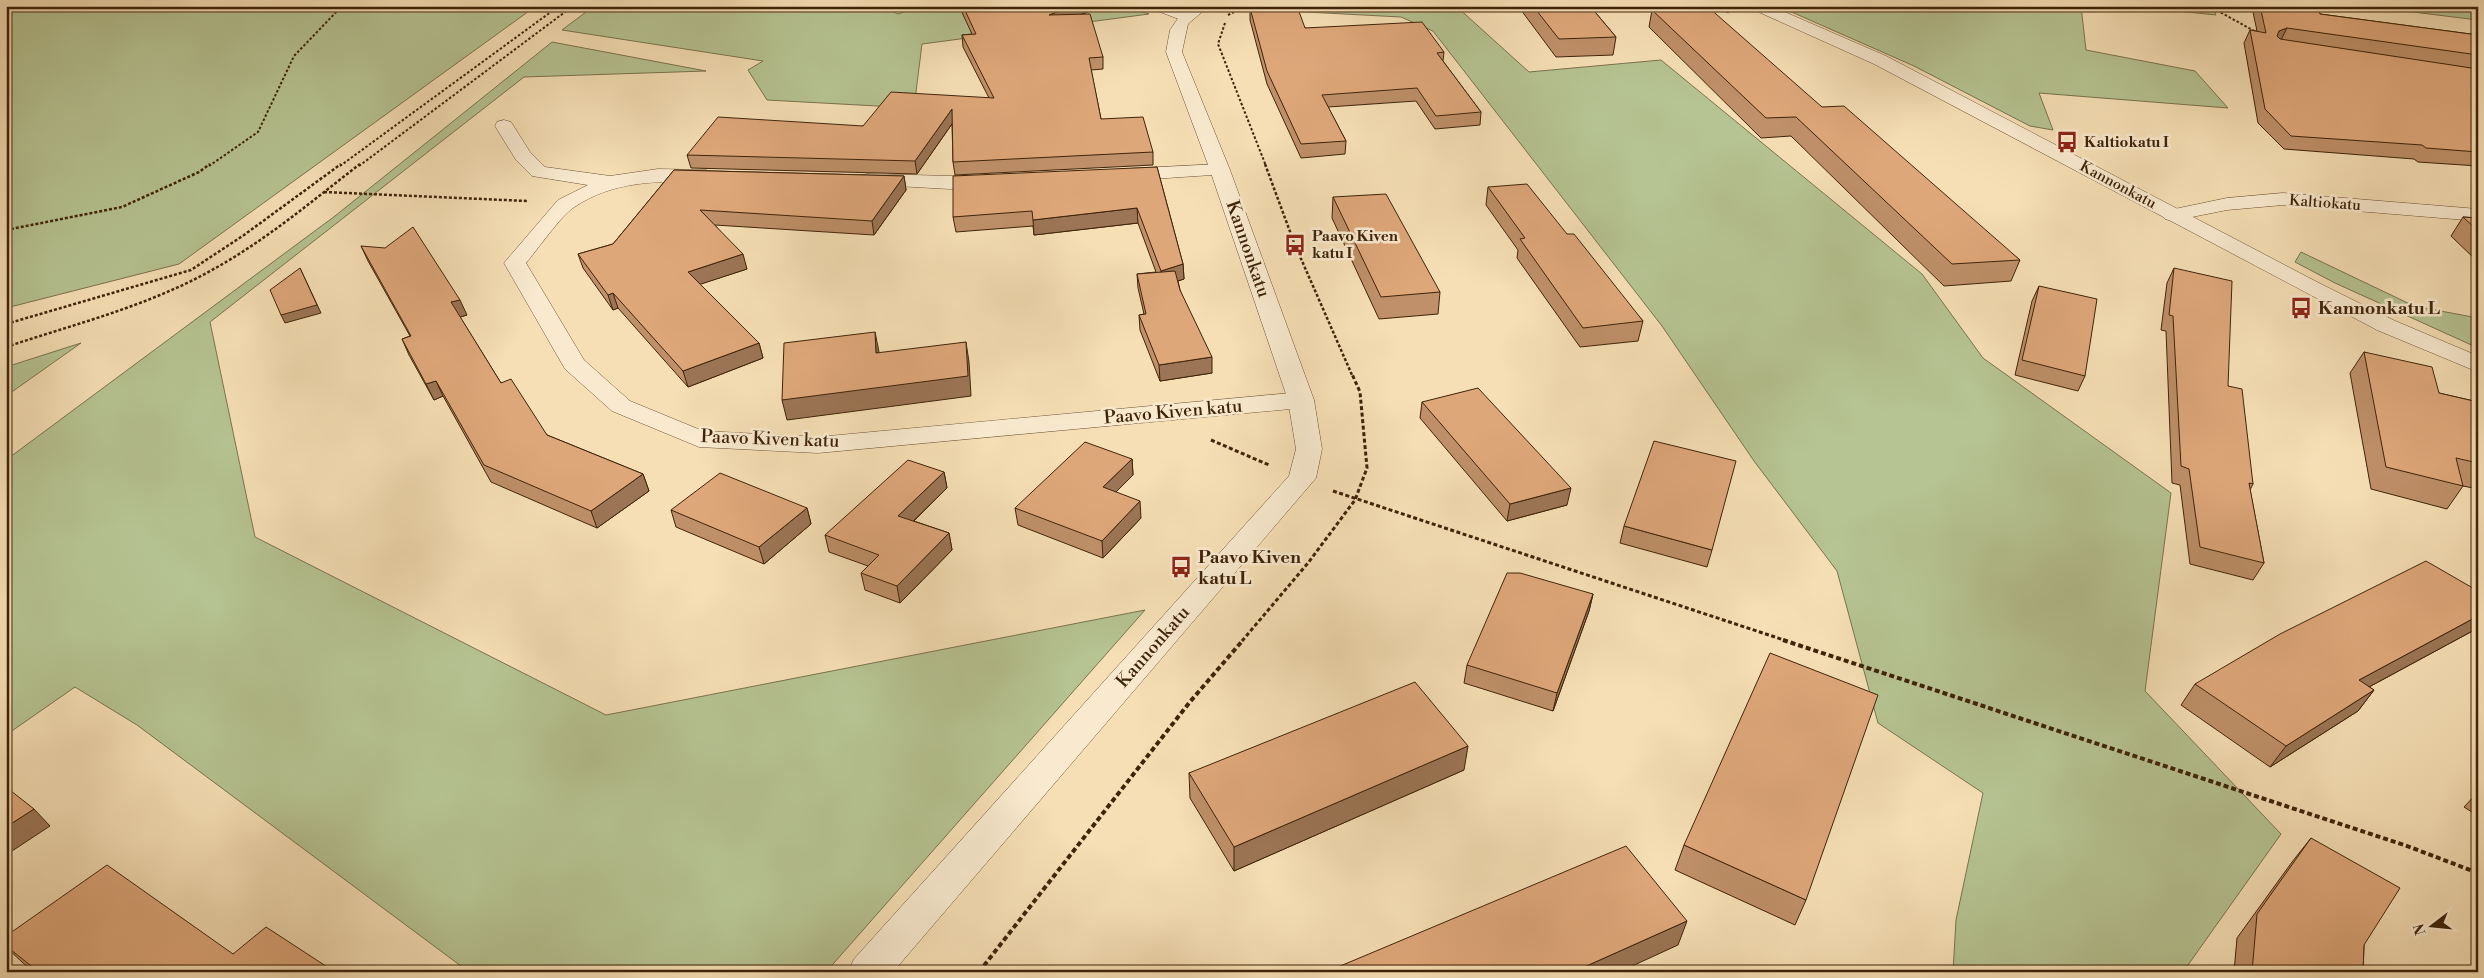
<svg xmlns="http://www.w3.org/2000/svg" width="2484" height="978" viewBox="0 0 2484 978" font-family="'Libre Bodoni',serif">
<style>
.green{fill:#b6c392;stroke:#7a734e}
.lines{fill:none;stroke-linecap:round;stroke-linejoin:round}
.minor-casing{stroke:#6d5234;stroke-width:1}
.tertiary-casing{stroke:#6d5234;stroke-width:1}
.path-far3{stroke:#3f2309;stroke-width:2;stroke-dasharray:2.5 2;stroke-linecap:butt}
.path-far2{stroke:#3f2309;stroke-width:2.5;stroke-dasharray:3 2;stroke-linecap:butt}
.path-far1{stroke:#3f2309;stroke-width:3;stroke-dasharray:4 2.5;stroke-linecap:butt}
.path{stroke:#3f2309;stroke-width:4;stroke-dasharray:5 3;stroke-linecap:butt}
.minor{fill:#f9eacf;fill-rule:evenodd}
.tertiary{fill:#f9eacf;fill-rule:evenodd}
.wall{fill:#bf9069;stroke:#3f2309}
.shaded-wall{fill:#9b7555;stroke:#3f2309}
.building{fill:#dea77a;stroke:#3f2309}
.labels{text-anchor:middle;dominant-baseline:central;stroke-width:5;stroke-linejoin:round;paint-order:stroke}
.far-poi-label{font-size:15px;font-weight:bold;fill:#3f2309;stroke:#f9eacf;text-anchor:start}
.far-street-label{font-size:15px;fill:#3f2309;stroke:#f9eacf}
.street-label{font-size:18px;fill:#3f2309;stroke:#f9eacf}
.poi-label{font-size:18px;font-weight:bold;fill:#3f2309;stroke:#f9eacf;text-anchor:start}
</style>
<rect width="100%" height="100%" fill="#f6dfb5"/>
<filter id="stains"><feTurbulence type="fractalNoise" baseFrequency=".004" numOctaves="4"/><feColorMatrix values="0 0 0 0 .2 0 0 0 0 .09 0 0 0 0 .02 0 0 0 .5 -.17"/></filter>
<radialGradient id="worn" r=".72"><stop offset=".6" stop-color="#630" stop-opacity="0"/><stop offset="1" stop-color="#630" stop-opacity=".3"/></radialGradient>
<g class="green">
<path d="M 6,6 L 536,6 L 179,264 L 6,308 Z"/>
<path d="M 594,6 L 879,6 L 898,14 L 921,6 L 1123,6 L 1149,14 L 922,44 L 914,108 L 767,100 L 748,70 L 763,61 L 562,30 Z"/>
<path d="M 1256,6 L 1456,6 L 1529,72 L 1661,60 L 1922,274 L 1983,358 L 2171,493 L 2145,691 L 2281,834 L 2183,972 L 1953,972 L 1956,920 L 1983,793 L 1878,723 L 1837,571 L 1754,461 L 1662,326 L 1433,31 L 1401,17 L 1249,9 Z"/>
<path d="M 1778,6 L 2081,6 L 2086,50 L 2195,71 L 2228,108 L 2039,93 L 2053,130 L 2030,126 L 1914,66 Z"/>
<path d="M 2143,6 L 2213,6 L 2216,15 L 2149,8 Z"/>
<path d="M 2364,6 L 2478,6 L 2478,20 Z"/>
<path d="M 552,42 L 706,71 L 524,77 L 210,322 L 255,537 L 606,715 L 1145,610 L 826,972 L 469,972 L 137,725 L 75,687 L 6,735 L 6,460 L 335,216 Z"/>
<path d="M 2301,252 L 2414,306 L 2478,318 L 2478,348 L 2335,283 L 2295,262 Z"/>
<path d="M 81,343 L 6,396 L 6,367 Z"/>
</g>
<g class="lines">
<g class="minor-casing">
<g id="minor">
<path d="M 1149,6 C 1162,6 1183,4 1192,16 L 1184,21 L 1152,9 Z"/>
<path d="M 504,120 L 511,122 L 530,152 L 545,167 L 610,176 L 658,169 L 706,170 L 713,172 L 716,176 L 713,180 L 706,182 C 660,181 613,180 573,208 C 561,216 537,250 526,263 L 584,360 L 630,401 L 703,431 L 818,437 L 1301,392 L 1310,395 L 1314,400 L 1310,405 L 1301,408 L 818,453 L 699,447 L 612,411 L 565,369 L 504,263 L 558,200 L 588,185 L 532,176 L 516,160 L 495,126 L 497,122 Z"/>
<path d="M 1220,164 L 1227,166 L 1230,170 L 1227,174 L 1122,181 L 1115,179 L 1112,175 L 1115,171 L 1122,169 Z"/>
<path d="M 867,174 L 998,177 L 1001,181 L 998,185 L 950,189 L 860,184 L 857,180 L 860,176 Z"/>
<path d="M 2283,193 L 2478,209 L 2478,221 L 2283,205 L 2227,210 L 2172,221 L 2165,219 L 2162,215 L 2165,211 L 2227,198 Z"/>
</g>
</g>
<g class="tertiary-casing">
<g id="tertiary">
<path d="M 1209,6 L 1188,24 L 1182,52 L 1230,170 L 1314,400 L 1322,449 L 1316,478 L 893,972 L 848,972 L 854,959 L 1289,476 L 1296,449 L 1288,400 L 1210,170 L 1166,52 L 1170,30 L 1183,11 L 1189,6 Z"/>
<path d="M 1749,6 L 1771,6 L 1886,56 L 2317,282 L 2393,320 L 2478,356 L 2478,372 L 2377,330 L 1874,64 L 1752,9 Z"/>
</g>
</g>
<g class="path-far3">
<path d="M 1714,6 L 1730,13"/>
<path d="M 2187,6 L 2217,11"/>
<path d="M 2209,6 L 2256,32"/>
<path d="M 1228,15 L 1246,6"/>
<path d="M 1225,23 L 1218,44 L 1266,166"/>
<path d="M 209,166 L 258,132 L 294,56 L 342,6"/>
<path d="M 340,166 L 559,6"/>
<path d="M 359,166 L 573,6"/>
</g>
<g class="path-far2">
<path d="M 1265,164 L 1295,245 L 1352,375"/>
<path d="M 324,192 L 527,201"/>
<path d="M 6,230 L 122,207 L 199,172 L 210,164"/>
<path d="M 6,324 L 191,270 L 244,235 L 341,164"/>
<path d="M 6,347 C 75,324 148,306 212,270 C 265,241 312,201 360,164"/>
</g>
<g class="path-far1">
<path d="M 1211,440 L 1269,465"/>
<path d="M 1333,491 L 1787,641"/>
<path d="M 1242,641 L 1308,563 L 1355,500 L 1367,468 L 1360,392 L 1352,374"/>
</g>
<g class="path">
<path d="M 1783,640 L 2407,846 L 2478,873"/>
<path d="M 979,972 L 1189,703 L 1243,640"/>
</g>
<use href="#minor" class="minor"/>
<use href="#tertiary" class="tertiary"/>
</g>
<g class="wall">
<path d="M 959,6 L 1102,6 L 1083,14 L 1103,57 L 1103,69 L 1091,70 L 1101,119 L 1153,152 L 1153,165 L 955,175 L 953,162 L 952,124 L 917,174 L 691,168 L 687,155 L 863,126 L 989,98 L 963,47 L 962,35 L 972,34 Z"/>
<path d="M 1518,6 L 1590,6 L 1616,37 L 1613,55 L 1556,57 Z"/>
<path d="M 2255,6 L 2317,6 L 2320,14 L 2478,35 L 2478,166 L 2418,162 L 2414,159 L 2284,149 L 2258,123 L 2244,43 L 2250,30 L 2257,31 L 2253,12 Z"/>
<path d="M 1250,8 L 1305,28 L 1444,52 L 1443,61 L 1481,112 L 1480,125 L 1435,129 L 1416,101 L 1328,107 L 1346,141 L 1345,154 L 1301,158 L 1267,84 L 1250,20 Z"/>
<path d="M 1652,10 L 1822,107 L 2020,260 L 2011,281 L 1944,286 L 1791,136 L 1761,138 L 1649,27 Z"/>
<path d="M 1157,167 L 1183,264 L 1184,279 L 1178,281 L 1180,290 L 1212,373 L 1160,381 L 1140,330 L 1139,315 L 1144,314 L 1138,288 L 1137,274 L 1156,272 L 1138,223 L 1034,235 L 1033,226 L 956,232 L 953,217 Z"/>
<path d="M 674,170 L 904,176 L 906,190 L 874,235 L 715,225 L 747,269 L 700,284 L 759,343 L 763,358 L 688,387 L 618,308 L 613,310 L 583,268 L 578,254 L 613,244 Z"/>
<path d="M 1488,187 L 1567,234 L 1643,321 L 1638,341 L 1580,347 L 1517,258 L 1518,250 L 1486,205 Z"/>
<path d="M 1333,197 L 1440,292 L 1438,314 L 1379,319 L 1332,218 Z"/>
<path d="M 2463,217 L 2478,218 L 2478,262 L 2451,236 Z"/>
<path d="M 361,246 L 467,315 L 460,317 L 501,383 L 547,435 L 643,474 L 649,491 L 597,528 L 491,482 L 443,396 L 434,400 L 409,355 L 402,339 L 410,336 L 368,261 Z"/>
<path d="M 2174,268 L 2228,386 L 2253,484 L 2250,490 L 2264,563 L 2253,580 L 2190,564 L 2180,485 L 2172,483 L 2166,331 L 2161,330 L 2167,283 Z"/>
<path d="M 2039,286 L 2085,376 L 2078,391 L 2015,375 L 2032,301 Z"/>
<path d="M 2364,352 L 2439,393 L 2478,402 L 2478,489 L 2463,486 L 2447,509 L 2371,489 L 2350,373 Z"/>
<path d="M 1422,402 L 1567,505 L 1507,521 L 1420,418 Z"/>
<path d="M 1132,459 L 1133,475 L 1116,492 L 1141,518 L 1103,558 L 1018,525 L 1015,508 Z"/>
<path d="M 944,472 L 947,488 L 914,521 L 949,533 L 952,550 L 900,603 L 865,590 L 861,573 L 868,566 L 829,552 L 825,535 Z"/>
<path d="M 807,508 L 811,524 L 764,564 L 676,527 L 671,510 Z"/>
<path d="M 1624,526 L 1712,550 L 1707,567 L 1620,543 Z"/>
<path d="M 1593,594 L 1589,611 L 1553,711 L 1464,683 L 1467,665 Z"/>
<path d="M 2478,628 L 2369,687 L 2374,690 L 2358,711 L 2270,767 L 2181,705 L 2195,684 Z"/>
<path d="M 1464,770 L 1234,871 L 1190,798 L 1189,773 Z"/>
<path d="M 2478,792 L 2478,816 L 2464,807 Z"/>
<path d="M 2311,838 L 2364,945 L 2363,972 L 2234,972 L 2237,938 L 2292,862 Z"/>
<path d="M 1684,845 L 1806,900 L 1795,925 L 1675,870 Z"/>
<path d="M 6,936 L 233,954 L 335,972 L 34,972 L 22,962 L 6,947 Z"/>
</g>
<g class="shaded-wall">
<path d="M 1072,6 L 1102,6 L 1050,27 L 1049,15 Z"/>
<path d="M 2287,28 L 2281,40 L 2273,43 L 2279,31 Z"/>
<path d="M 952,109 L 954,121 L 917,174 L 915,161 Z"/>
<path d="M 904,176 L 906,190 L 874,235 L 872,221 Z"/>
<path d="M 1137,208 L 1138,223 L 1034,235 L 1033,220 Z"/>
<path d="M 743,254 L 747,269 L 692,287 L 688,272 Z"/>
<path d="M 1183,264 L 1184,279 L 1162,286 L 1161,271 Z"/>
<path d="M 300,268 L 321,313 L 285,323 L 281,315 Z"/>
<path d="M 613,293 L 618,308 L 613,310 L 608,295 Z"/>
<path d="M 460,300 L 467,315 L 457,318 L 451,302 Z"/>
<path d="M 875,332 L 879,352 L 876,353 Z"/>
<path d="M 966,342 L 969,362 L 971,396 L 787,420 L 782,400 Z"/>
<path d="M 759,343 L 763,358 L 688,387 L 683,371 Z"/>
<path d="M 1212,357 L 1212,373 L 1160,381 L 1159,365 Z"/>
<path d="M 436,381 L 443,396 L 434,400 L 426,384 Z"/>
<path d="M 1132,459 L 1133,475 L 1104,504 L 1103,487 Z"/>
<path d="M 944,472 L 947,488 L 902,532 L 898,516 Z"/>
<path d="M 643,474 L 649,491 L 597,528 L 591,511 Z"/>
<path d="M 1571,488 L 1567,505 L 1507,521 L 1510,504 Z"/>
<path d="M 1140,501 L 1141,518 L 1103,558 L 1102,541 Z"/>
<path d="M 807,508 L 811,524 L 764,564 L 759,547 Z"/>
<path d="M 949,533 L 952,550 L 900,603 L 897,586 Z"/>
<path d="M 1593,594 L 1589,611 L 1553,711 L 1557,693 Z"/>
<path d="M 2478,616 L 2478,628 L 2343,701 L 2359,680 Z"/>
<path d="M 2374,690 L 2358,711 L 2270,767 L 2286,746 Z"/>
<path d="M 1468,746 L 1464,770 L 1234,871 L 1234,847 Z"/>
<path d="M 34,809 L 50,826 L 6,855 L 6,827 Z"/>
<path d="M 1687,921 L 1678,945 L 1619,972 L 1573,972 Z"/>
</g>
<g class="building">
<path d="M 963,6 L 1072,6 L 1049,15 L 1090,14 L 1103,57 L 1089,58 L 1101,119 L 1143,117 L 1153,152 L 953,162 L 952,109 L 915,161 L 687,155 L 718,117 L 863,126 L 891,92 L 994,98 L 962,35 L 976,34 Z"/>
<path d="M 1297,6 L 1305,28 L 1422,22 L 1444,52 L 1437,53 L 1481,112 L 1436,116 L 1417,88 L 1322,95 L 1346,141 L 1301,144 L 1267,71 L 1250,8 Z"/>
<path d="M 1533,6 L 1590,6 L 1616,37 L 1559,39 Z"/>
<path d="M 2260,6 L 2317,6 L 2320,14 L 2478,35 L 2478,55 L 2287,28 L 2279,31 L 2277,36 L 2280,39 L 2478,69 L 2478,152 L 2426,148 L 2422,145 L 2291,136 L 2265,109 L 2250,30 L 2266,33 Z"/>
<path d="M 1708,7 L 1822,107 L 1844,106 L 2020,260 L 1952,264 L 1796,117 L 1766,118 L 1652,10 Z"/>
<path d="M 1157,167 L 1183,264 L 1161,271 L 1137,208 L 1033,220 L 1032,211 L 953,217 L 953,176 Z"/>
<path d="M 674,170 L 904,176 L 872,221 L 700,210 L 743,254 L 688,272 L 759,343 L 683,371 L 613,293 L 608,295 L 578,254 L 613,244 Z"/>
<path d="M 1527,184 L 1567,234 L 1574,234 L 1643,321 L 1583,328 L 1520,239 L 1525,238 L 1488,187 Z"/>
<path d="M 1386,194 L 1440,292 L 1381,297 L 1333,197 Z"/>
<path d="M 2463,217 L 2478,218 L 2478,231 Z"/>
<path d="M 413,227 L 460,300 L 451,302 L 501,383 L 511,379 L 547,435 L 643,474 L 591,511 L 484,465 L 436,381 L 426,384 L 402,339 L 411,336 L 361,246 L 385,248 Z"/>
<path d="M 300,268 L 317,305 L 281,315 L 270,290 Z"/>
<path d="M 2174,268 L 2232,281 L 2228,386 L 2242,389 L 2253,484 L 2249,483 L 2264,563 L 2200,547 L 2189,469 L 2181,466 L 2173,316 L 2169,315 Z"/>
<path d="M 1175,271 L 1180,290 L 1212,357 L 1159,365 L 1139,315 L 1146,314 L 1137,274 Z"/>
<path d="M 2039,286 L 2097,299 L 2085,376 L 2022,360 Z"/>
<path d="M 875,332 L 876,353 L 966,342 L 968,376 L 782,400 L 784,343 Z"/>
<path d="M 2364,352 L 2432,367 L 2439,393 L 2478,402 L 2478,463 L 2456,458 L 2463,486 L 2386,467 Z"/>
<path d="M 1478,388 L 1571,488 L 1510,504 L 1422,402 Z"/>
<path d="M 1654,441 L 1736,461 L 1712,550 L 1624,526 Z"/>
<path d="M 1085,442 L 1132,459 L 1103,487 L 1140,501 L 1102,541 L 1015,508 Z"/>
<path d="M 908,460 L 944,472 L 898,516 L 949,533 L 897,586 L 861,573 L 879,555 L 825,535 Z"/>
<path d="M 720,473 L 807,508 L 759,547 L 671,510 Z"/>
<path d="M 2426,561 L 2478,591 L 2478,616 L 2359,680 L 2374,690 L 2286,746 L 2195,684 L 2280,634 Z"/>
<path d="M 1507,573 L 1520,573 L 1593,594 L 1557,693 L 1467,665 Z"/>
<path d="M 1770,653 L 1878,695 L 1806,900 L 1684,845 Z"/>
<path d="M 1415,682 L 1468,746 L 1234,847 L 1189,773 Z"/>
<path d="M 6,787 L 34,809 L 6,827 Z"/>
<path d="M 2311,838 L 2400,888 L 2364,945 L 2363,972 L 2252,972 L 2257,914 Z"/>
<path d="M 1626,846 L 1687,921 L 1573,972 L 1326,972 Z"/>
<path d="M 107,865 L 233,954 L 266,927 L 335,972 L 39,972 L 6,946 L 6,936 Z"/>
</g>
<defs>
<g id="bus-bare" transform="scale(1.725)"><path d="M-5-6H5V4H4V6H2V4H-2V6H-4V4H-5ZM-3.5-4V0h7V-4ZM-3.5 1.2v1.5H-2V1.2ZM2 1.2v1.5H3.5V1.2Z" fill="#8f2418" stroke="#f9eacf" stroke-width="2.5" paint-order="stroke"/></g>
</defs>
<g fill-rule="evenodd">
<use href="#bus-bare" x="2067" y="142"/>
<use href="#bus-bare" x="1295" y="245"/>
<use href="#bus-bare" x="2301" y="308"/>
<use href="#bus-bare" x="1181" y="567"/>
</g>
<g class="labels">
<g class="far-poi-label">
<text x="2084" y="142">Kaltiokatu I</text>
<text x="1312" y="236">Paavo Kiven<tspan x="1312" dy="17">katu I</tspan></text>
</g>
<g class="far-street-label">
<text transform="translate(2118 185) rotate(28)">Kannonkatu</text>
<text transform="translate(2325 203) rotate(4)">Kaltiokatu</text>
</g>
<g class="street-label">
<text transform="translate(1248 249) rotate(71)">Kannonkatu</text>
<text transform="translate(1173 412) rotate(-5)">Paavo Kiven katu</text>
<text transform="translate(770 439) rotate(2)">Paavo Kiven katu</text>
<text transform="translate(1153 647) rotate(-49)">Kannonkatu</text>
</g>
<g class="poi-label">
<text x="2318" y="308">Kannonkatu L</text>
<text x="1198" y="557">Paavo Kiven<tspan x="1198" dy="21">katu L</tspan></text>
</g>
</g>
<rect width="2484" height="978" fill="none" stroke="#f6dfb5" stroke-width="25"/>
<rect x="8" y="8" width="2469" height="963" fill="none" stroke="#3f2309" stroke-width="2.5"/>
<rect x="12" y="12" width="2459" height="953" fill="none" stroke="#3f2309"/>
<g transform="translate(2432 926) rotate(254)" stroke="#f9eacf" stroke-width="4" paint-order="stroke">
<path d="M0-4L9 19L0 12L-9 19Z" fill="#3f2309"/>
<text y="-8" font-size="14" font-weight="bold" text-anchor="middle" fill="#3f2309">N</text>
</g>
<rect width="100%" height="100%" filter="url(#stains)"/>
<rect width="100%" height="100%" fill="url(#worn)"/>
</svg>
